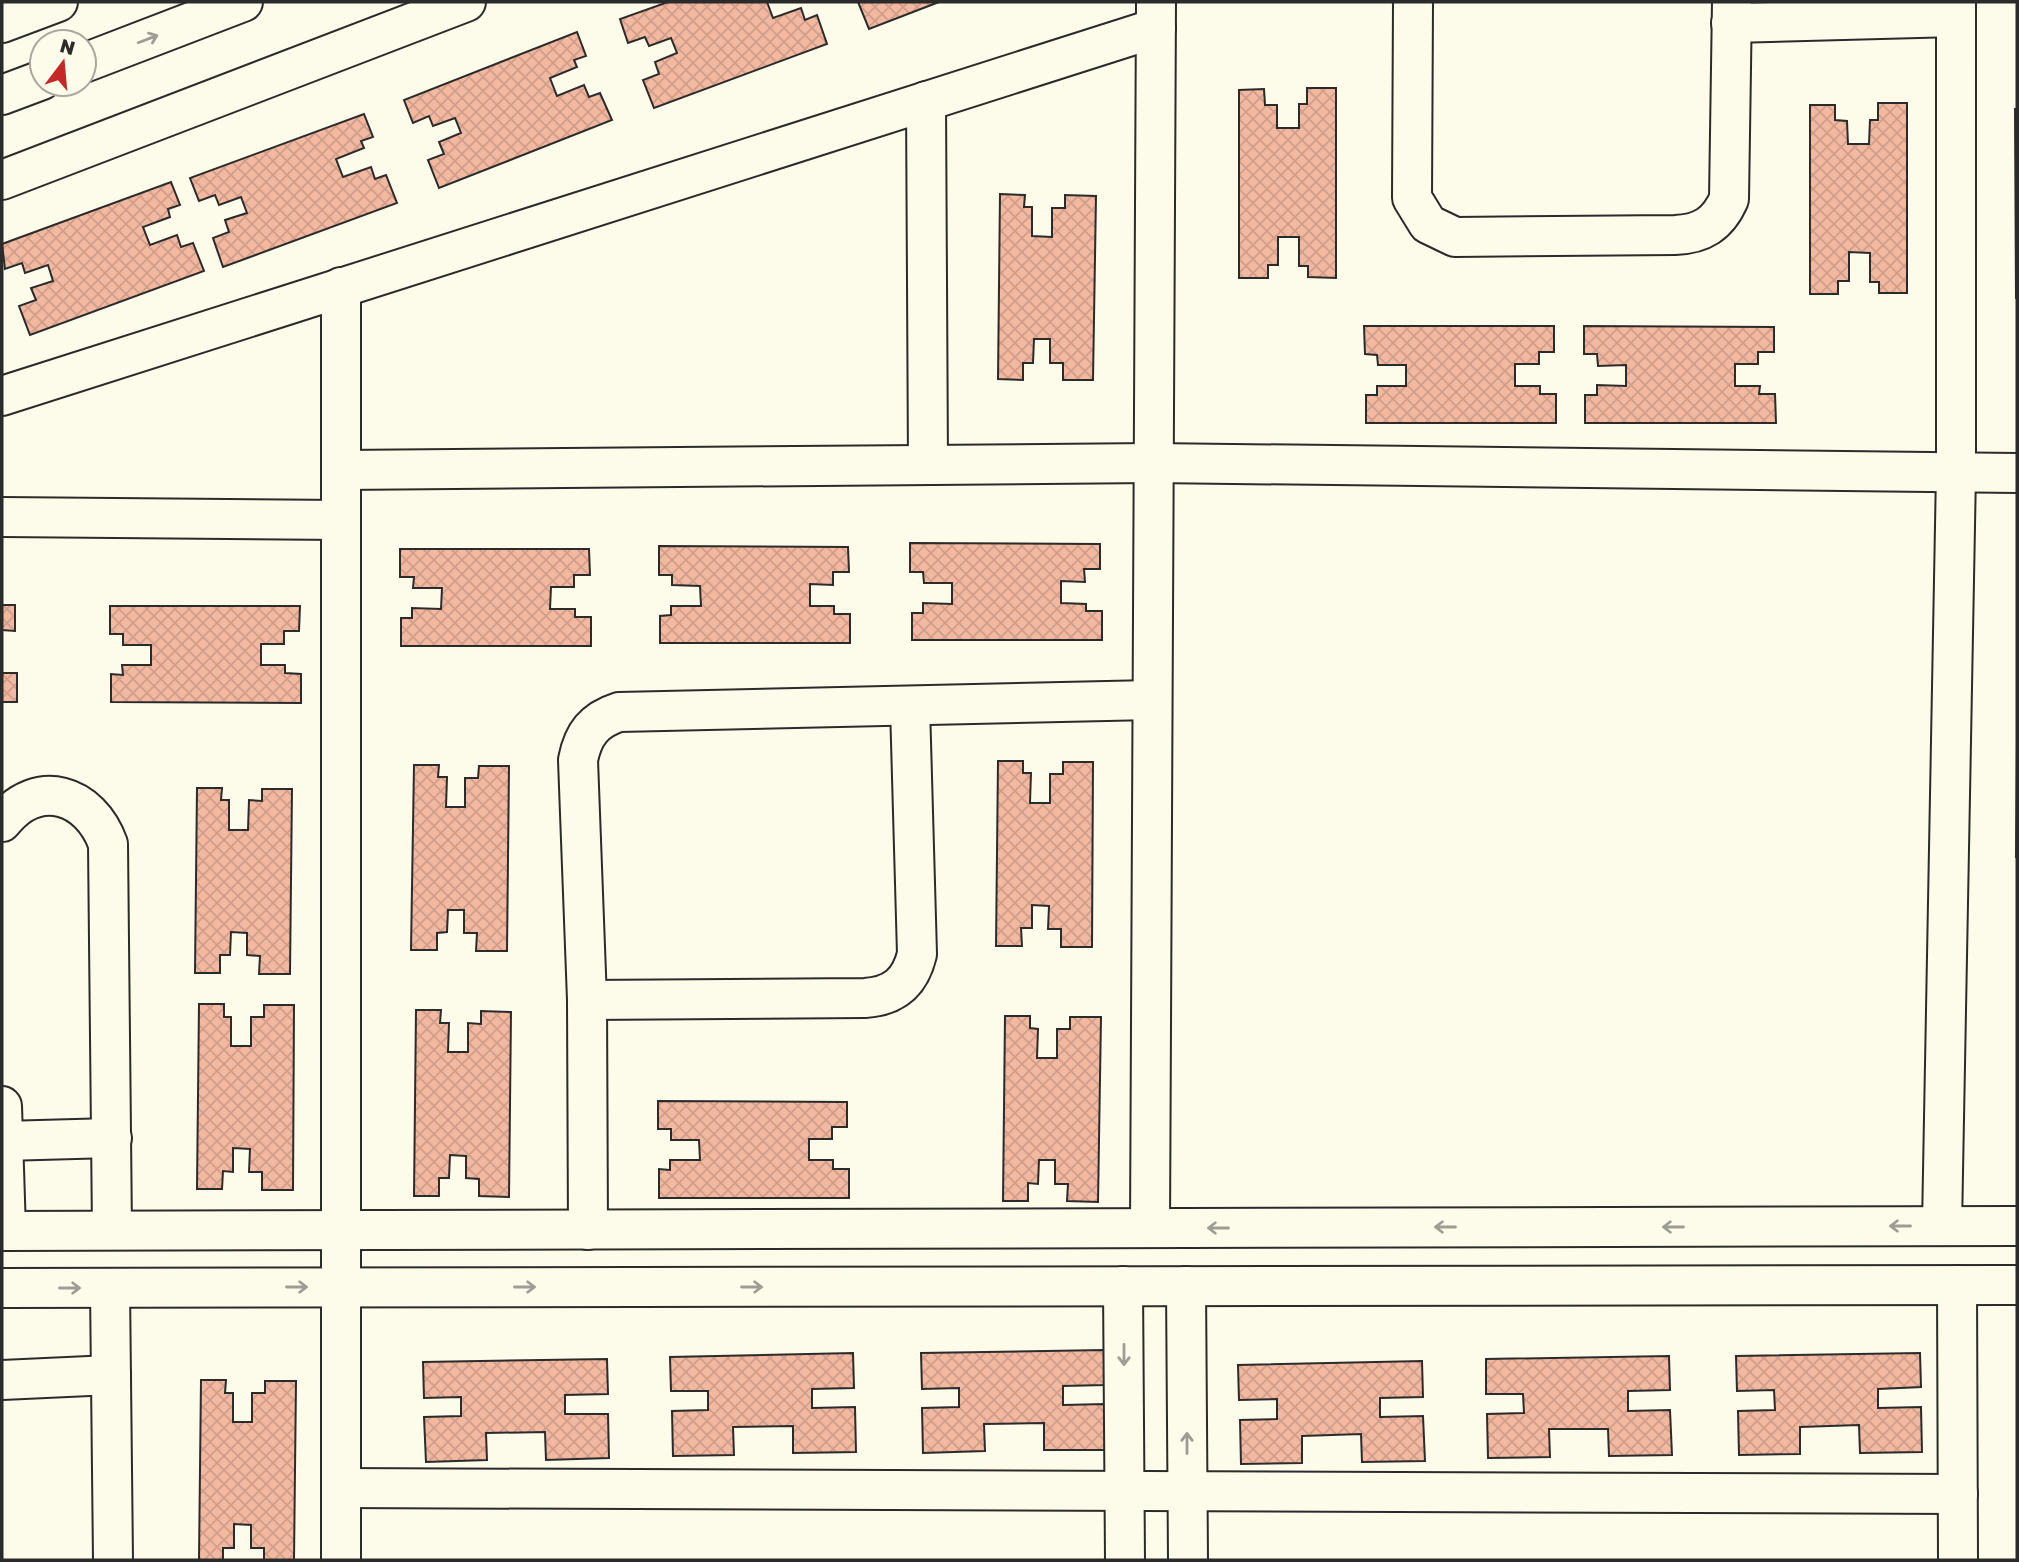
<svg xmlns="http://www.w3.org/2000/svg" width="2019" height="1562" viewBox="0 0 2019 1562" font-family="'Golos Text',sans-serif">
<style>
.building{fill:url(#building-cross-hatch);stroke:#2b2b2b;stroke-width:2}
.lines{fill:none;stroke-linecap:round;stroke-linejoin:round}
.street-casing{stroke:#2b2b2b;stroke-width:42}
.secondary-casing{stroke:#2b2b2b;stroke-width:42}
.street{stroke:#fdfbea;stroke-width:38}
.secondary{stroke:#fdfbea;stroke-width:38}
.oneway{stroke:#9e9d94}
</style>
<defs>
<pattern id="building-cross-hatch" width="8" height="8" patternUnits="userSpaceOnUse" patternTransform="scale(1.75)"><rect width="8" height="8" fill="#f2b8a0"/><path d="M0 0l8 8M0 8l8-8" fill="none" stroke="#d09e8a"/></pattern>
</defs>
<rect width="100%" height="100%" fill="#fdfbea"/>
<g class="building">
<path d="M 668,2 L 767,2 L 773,18 L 801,8 L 805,20 L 817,15 L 827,44 L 654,108 L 643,80 L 659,74 L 655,62 L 677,53 L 671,38 L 649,46 L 645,37 L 628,43 L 620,19 Z"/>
<path d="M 858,2 L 939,2 L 869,29 Z"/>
<path d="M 577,32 L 586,56 L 574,60 L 577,67 L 550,78 L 557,96 L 584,85 L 589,97 L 600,93 L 612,120 L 439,188 L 428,160 L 444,154 L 439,142 L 461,133 L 455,118 L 433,126 L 429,116 L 413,123 L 404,100 Z"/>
<path d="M 1307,88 L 1336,88 L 1336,278 L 1308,277 L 1308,266 L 1299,266 L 1299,237 L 1278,237 L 1278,265 L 1268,265 L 1268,278 L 1239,278 L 1239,90 L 1264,89 L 1265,105 L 1277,105 L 1277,128 L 1299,128 L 1299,104 L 1307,104 Z"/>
<path d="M 1878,103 L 1907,103 L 1907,293 L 1879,293 L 1879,282 L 1870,282 L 1870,253 L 1849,252 L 1849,281 L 1838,281 L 1838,294 L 1810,294 L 1810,105 L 1835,105 L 1835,120 L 1847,121 L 1848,144 L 1869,144 L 1870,120 L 1878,120 Z"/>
<path d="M 2015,109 L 2017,109 L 2017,298 L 2016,298 Z"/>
<path d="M 364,114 L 373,137 L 361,141 L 364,148 L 336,159 L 343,177 L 371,167 L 375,179 L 386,175 L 397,203 L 223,267 L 213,238 L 229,232 L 225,220 L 247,213 L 241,197 L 219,205 L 215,195 L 199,201 L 190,178 Z"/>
<path d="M 171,182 L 180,205 L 168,209 L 170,217 L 143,227 L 150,245 L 177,235 L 181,247 L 193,243 L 204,271 L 30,335 L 19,306 L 36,300 L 31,288 L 53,281 L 48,265 L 25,273 L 22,263 L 5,269 L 2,244 Z"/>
<path d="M 1000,194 L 1025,195 L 1024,207 L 1032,207 L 1032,236 L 1052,237 L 1052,208 L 1065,208 L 1065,195 L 1096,196 L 1093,380 L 1063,380 L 1063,363 L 1050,363 L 1050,339 L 1034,339 L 1033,363 L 1023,363 L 1023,380 L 998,379 Z"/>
<path d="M 1364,326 L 1554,326 L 1554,352 L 1539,352 L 1539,364 L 1515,364 L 1515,386 L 1540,386 L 1540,394 L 1556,394 L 1556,423 L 1366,423 L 1366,395 L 1377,395 L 1377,386 L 1406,386 L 1406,365 L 1378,365 L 1377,355 L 1365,354 Z"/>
<path d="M 1584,326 L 1774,327 L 1774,352 L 1758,352 L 1758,364 L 1735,364 L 1735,386 L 1760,386 L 1759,394 L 1775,394 L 1776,423 L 1585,423 L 1585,395 L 1597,395 L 1597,385 L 1626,386 L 1626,365 L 1598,366 L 1597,354 L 1584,354 Z"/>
<path d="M 910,543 L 1100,544 L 1100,569 L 1084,569 L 1085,582 L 1061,581 L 1061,603 L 1086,604 L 1086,611 L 1102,611 L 1102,640 L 912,640 L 912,613 L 923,613 L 923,603 L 952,604 L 952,583 L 924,583 L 923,572 L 910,572 Z"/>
<path d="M 659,546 L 848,547 L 849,572 L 833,572 L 833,585 L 810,584 L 810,606 L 834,606 L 834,614 L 850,614 L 850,643 L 660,643 L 660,616 L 671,615 L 671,606 L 701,606 L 700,586 L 672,585 L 672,575 L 659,575 Z"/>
<path d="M 400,549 L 589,549 L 590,575 L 574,575 L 574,587 L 551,587 L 550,609 L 575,609 L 575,617 L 591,617 L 591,646 L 401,646 L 401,618 L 412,618 L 412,608 L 441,609 L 442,588 L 413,588 L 414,577 L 400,577 Z"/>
<path d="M 2,605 L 15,605 L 15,631 L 2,630 Z"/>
<path d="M 110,606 L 300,606 L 299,631 L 284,631 L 284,644 L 261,644 L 261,665 L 285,665 L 285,673 L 301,674 L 301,703 L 111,702 L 111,674 L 123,675 L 122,665 L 151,665 L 151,645 L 123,645 L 123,634 L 110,634 Z"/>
<rect x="2" y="673" width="15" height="29"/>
<path d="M 2017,745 L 2017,857 L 2016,857 Z"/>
<path d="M 998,761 L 1023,761 L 1023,773 L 1031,773 L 1030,803 L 1050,803 L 1050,774 L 1063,774 L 1063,762 L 1093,762 L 1092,947 L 1061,947 L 1061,929 L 1048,929 L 1049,906 L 1032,905 L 1032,928 L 1021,928 L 1022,946 L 996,946 Z"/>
<path d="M 414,765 L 439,765 L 438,777 L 447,777 L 446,807 L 465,807 L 465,778 L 478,778 L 479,766 L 509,766 L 507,951 L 476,951 L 477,933 L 464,933 L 464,910 L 448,910 L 447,932 L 437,933 L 437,950 L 411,950 Z"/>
<path d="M 197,788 L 222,788 L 221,800 L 229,800 L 229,830 L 248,830 L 249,800 L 262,801 L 262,789 L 292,789 L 290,974 L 259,974 L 260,956 L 247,955 L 247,933 L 231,932 L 230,955 L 220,955 L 220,973 L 195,973 Z"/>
<path d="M 199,1004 L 224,1004 L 224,1017 L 231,1017 L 231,1046 L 251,1046 L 251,1017 L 264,1017 L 264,1005 L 294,1005 L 293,1190 L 262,1190 L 262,1172 L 249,1172 L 250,1149 L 233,1148 L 233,1172 L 223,1171 L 222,1189 L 197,1189 Z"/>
<path d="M 416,1010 L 441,1010 L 440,1023 L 449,1023 L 448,1052 L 468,1052 L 468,1023 L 481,1024 L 481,1011 L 511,1012 L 509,1197 L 479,1196 L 479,1179 L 466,1178 L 466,1156 L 450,1155 L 449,1178 L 439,1178 L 439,1196 L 414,1196 Z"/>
<path d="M 1005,1016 L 1030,1016 L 1030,1028 L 1038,1029 L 1037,1058 L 1057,1058 L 1057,1029 L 1070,1029 L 1070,1017 L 1101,1017 L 1098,1202 L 1067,1201 L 1068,1184 L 1055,1184 L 1055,1160 L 1039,1160 L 1038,1184 L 1028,1183 L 1028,1201 L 1003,1201 Z"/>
<path d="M 658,1101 L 847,1102 L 847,1127 L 832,1127 L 832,1139 L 809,1139 L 809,1160 L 833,1160 L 833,1169 L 849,1169 L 849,1198 L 659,1198 L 659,1169 L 670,1170 L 670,1160 L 700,1160 L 699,1140 L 671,1140 L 671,1129 L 658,1129 Z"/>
<path d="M 1104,1350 L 1105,1385 L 1063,1386 L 1063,1405 L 1105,1404 L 1107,1450 L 1044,1450 L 1044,1423 L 984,1424 L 985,1451 L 923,1453 L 922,1408 L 959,1407 L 959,1388 L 922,1389 L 921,1353 Z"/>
<path d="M 853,1353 L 854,1388 L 812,1389 L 812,1408 L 855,1407 L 856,1452 L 793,1453 L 793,1426 L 733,1427 L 734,1455 L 673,1456 L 672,1411 L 708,1410 L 708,1391 L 671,1391 L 670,1357 Z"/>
<path d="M 1920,1353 L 1921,1387 L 1878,1389 L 1878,1408 L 1921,1407 L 1922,1452 L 1860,1453 L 1859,1425 L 1800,1427 L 1800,1454 L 1739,1455 L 1738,1411 L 1775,1410 L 1774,1390 L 1737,1391 L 1736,1356 Z"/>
<path d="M 1669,1356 L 1670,1390 L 1628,1391 L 1628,1411 L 1670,1410 L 1672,1455 L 1609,1456 L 1608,1429 L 1549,1429 L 1550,1457 L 1488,1458 L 1487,1414 L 1524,1413 L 1523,1394 L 1486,1394 L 1486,1359 Z"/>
<path d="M 607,1359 L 608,1394 L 565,1395 L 565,1414 L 608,1414 L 609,1458 L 546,1460 L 545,1432 L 486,1433 L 487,1460 L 426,1462 L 424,1417 L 461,1416 L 461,1397 L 424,1398 L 423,1362 Z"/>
<path d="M 1422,1361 L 1423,1397 L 1380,1398 L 1380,1417 L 1423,1416 L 1425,1461 L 1362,1462 L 1361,1434 L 1302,1436 L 1302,1463 L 1241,1464 L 1240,1420 L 1277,1419 L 1277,1399 L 1239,1400 L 1238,1365 Z"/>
<path d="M 201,1380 L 226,1380 L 225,1393 L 233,1393 L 233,1422 L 252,1422 L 252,1393 L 265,1393 L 265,1381 L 296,1381 L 294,1560 L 264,1560 L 264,1548 L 251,1548 L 251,1525 L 234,1524 L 234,1548 L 223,1548 L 223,1560 L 199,1560 Z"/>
</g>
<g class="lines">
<g class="street-casing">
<g id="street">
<path d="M 1413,2 L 1412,198 L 1428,224 L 1455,237 L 1675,235 C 1702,234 1718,224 1729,199 L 1732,2"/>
<path d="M 1731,23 L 1956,17"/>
<path d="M 926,101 L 928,465"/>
<path d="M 2,180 L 466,2"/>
<path d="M 2,396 L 1156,28"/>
<path d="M 342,470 L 1153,463 L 2017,473"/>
<path d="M 2,517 L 341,520"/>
<path d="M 2,822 C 38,777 90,794 108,844 L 112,1230"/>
<path d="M 587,1000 L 865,998 C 894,996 910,983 917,954 L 910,706"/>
<path d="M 2,1106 L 6,1231"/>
<path d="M 3,1141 L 112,1138"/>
<path d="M 1942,1226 L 1956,472 L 1956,2"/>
<path d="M 1150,1228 L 1156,2"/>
<path d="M 588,1230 L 587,1000 L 578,760 C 583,734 594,720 619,712 L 1152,700"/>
<path d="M 2,1231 L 2017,1226"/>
<path d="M 1957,1285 L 1958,1560"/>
<path d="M 1123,1286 L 1125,1560"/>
<path d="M 1186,1286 L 1188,1560"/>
<path d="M 2,1288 L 2017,1285"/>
<path d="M 110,1288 L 113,1560"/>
<path d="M 2,1380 L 111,1375"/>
<path d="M 341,1488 L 1958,1494"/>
<path d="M 341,1560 L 341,287"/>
</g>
</g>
<g class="secondary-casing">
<g id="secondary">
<path d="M 2,23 L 58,2"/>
<path d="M 84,63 L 243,2"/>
<path d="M 2,95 L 42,80"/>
</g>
</g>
<use href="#street" class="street"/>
<use href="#secondary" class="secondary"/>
</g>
<defs><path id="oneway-shaft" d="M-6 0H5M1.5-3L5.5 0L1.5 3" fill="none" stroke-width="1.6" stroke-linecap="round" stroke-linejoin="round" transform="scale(1.75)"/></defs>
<g class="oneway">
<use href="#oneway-shaft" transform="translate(148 39) rotate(-21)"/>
<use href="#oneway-shaft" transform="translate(1900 1226) rotate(180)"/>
<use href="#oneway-shaft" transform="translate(1445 1227) rotate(180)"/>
<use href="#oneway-shaft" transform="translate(1673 1227) rotate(180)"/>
<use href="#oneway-shaft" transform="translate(1218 1228) rotate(180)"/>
<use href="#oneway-shaft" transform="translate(297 1287)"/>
<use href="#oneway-shaft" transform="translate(525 1287)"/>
<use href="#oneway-shaft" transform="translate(752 1287)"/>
<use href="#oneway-shaft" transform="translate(70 1288)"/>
<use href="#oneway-shaft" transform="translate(1124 1355) rotate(90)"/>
<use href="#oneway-shaft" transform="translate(1187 1443) rotate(-90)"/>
</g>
<rect width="2019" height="1562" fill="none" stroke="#2b2b2b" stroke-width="7"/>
<g transform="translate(63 63) rotate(16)"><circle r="33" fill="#fdfbea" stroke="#a9a89e" stroke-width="2"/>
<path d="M0-5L12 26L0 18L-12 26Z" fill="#c62828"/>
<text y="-10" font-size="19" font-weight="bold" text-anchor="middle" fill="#2b2b2b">N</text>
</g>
</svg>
